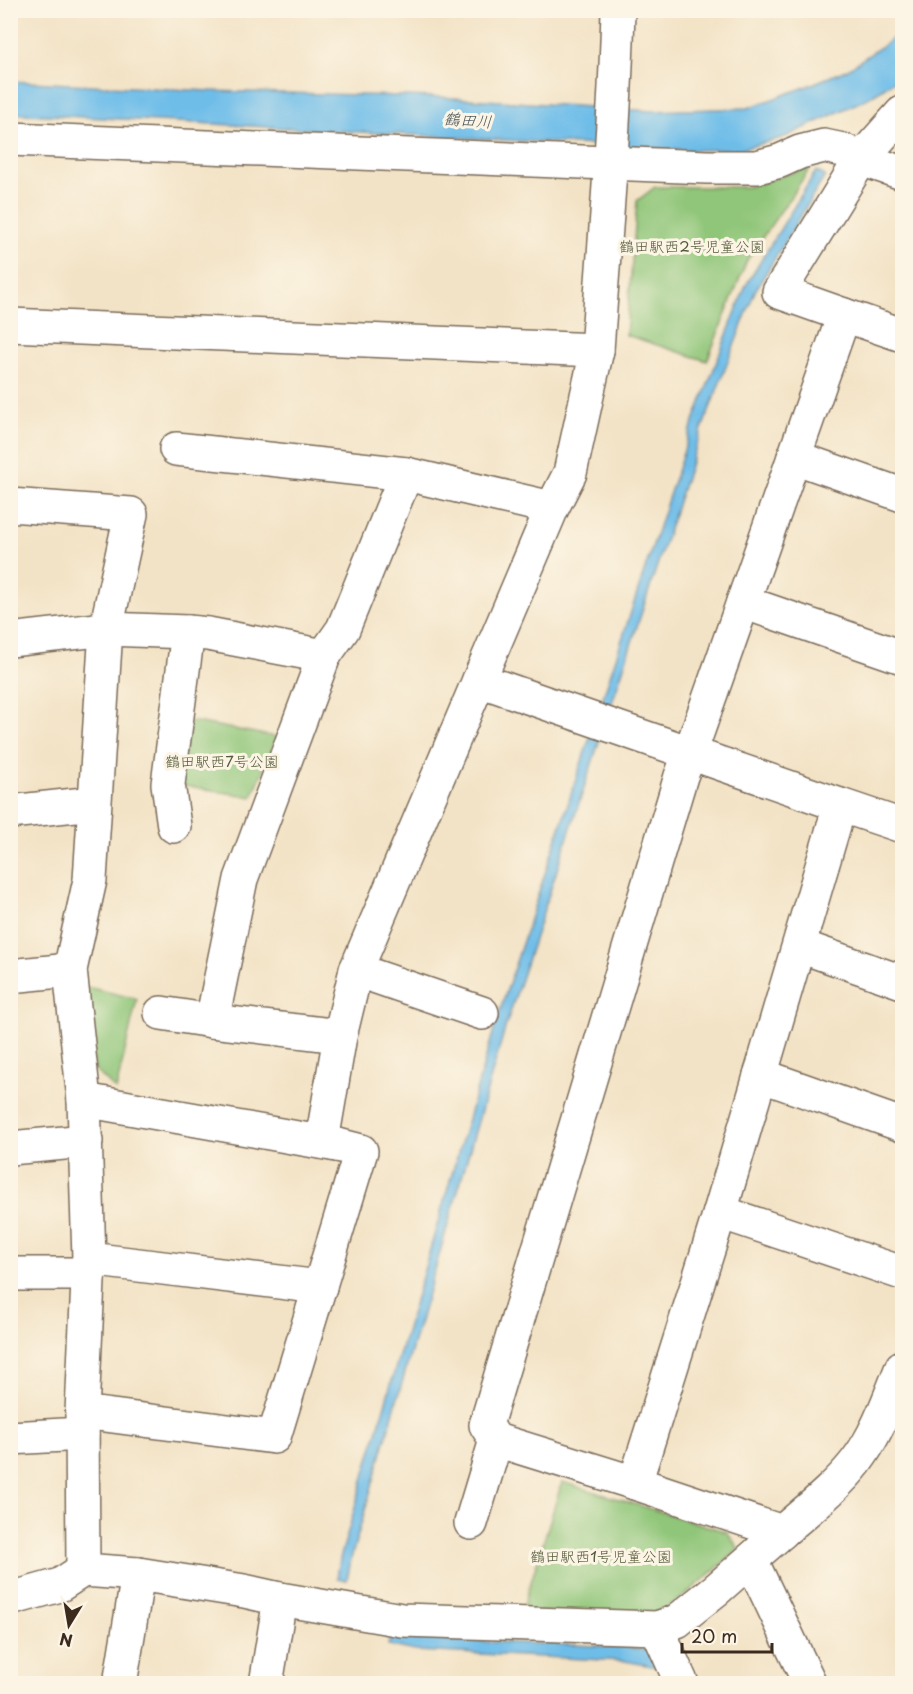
<svg xmlns="http://www.w3.org/2000/svg" width="913" height="1694" viewBox="0 0 913 1694" font-family="'Playpen Sans','Klee One',sans-serif">
<style>
.green{fill:#90c679;stroke:#66784c;stroke-width:1.5}
.water{fill:#6ebde9;stroke:#547484;stroke-width:1.5}
.lines{fill:none;stroke-linecap:round;stroke-linejoin:round}
.minor-casing{stroke:#7b6b59;stroke-width:36}
.minor{stroke:#fff;stroke-width:33}
.labels{text-anchor:middle;dominant-baseline:central;stroke-width:6;stroke-linejoin:round;paint-order:stroke}
.park-label{font-size:15px;fill:#545939;stroke:#fcf5e5}
.water-label{font-size:16px;font-style:italic;fill:#4a565b;stroke:#fcf5e5}
</style>
<rect width="100%" height="100%" fill="#fcf5e5"/>
<filter id="ink" filterUnits="userSpaceOnUse"><feTurbulence type="fractalNoise" baseFrequency=".0167" numOctaves="2"/><feDisplacementMap in="SourceGraphic" scale="12" xChannelSelector="R" yChannelSelector="G"/><feConvolveMatrix kernelMatrix="1 2 1 2 8 2 1 2 1" color-interpolation-filters="sRGB"/></filter>
<filter id="wash" filterUnits="userSpaceOnUse"><feTurbulence type="fractalNoise" baseFrequency=".008" numOctaves="4" result="noise"/><feDisplacementMap in="SourceGraphic" scale="24" xChannelSelector="R" yChannelSelector="G"/><feGaussianBlur stdDeviation="1.35" result="paint"/><feColorMatrix in="noise" values="0 0 0 0 0 0 0 0 0 0 0 0 0 0 0 0 0 1.4 0 .05"/><feComposite in="paint" operator="in"/></filter>
<g filter="url(#wash)">
<rect width="100%" height="100%" fill="#f3e3c6"/>
<g class="green">
<path d="M 811,167 L 747,260 L 707,361 L 626,335 L 637,201 L 655,187 L 747,187 Z"/>
<path d="M 190,721 L 277,737 L 252,797 L 178,785 Z"/>
<path d="M 83,986 L 137,999 L 116,1090 L 95,1070 Z"/>
<path d="M 562,1482 L 727,1532 L 739,1549 L 683,1597 L 651,1617 L 522,1611 Z"/>
</g>
<g class="water">
<path d="M 902,28 L 902,76 L 868,98 L 785,137 L 742,149 L 688,150 L 11,113 L 10,81 L 210,91 L 439,97 L 652,111 L 748,108 L 805,87 L 846,70 L 891,40 Z"/>
<path d="M 816,171 L 825,176 L 755,291 L 702,429 L 506,1025 L 352,1555 L 347,1580 L 337,1578 L 340,1559 L 495,1026 L 692,426 L 746,285 Z"/>
<path d="M 391,1633 L 418,1639 L 624,1647 C 660,1651 676,1657 701,1683 L 684,1683 L 657,1667 L 625,1661 L 415,1651 L 388,1645 Z"/>
</g>
</g>
<g filter="url(#ink)">
<g class="lines">
<g class="minor-casing">
<g id="minor">
<path d="M 10,139 L 707,167 L 757,167 L 780,161 L 800,152 L 824,146 L 843,150 L 861,159 L 902,173"/>
<path d="M 844,315 L 902,335"/>
<path d="M 10,325 L 597,350 L 570,473 L 552,508 L 479,680 L 690,753 L 681,776 L 486,1425 L 496,1440 L 635,1483 L 782,1532 C 807,1510 835,1489 856,1462 C 877,1435 889,1399 902,1367"/>
<path d="M 597,350 C 605,237 615,124 618,10"/>
<path d="M 176,449 L 406,474 L 552,508"/>
<path d="M 794,457 L 902,495"/>
<path d="M 10,505 L 131,514 L 106,629 L 90,880 L 70,970 L 84,1100 L 89,1259 L 82,1412 L 83,1570"/>
<path d="M 743,602 L 902,657"/>
<path d="M 10,640 L 106,629 L 188,632 L 208,634 L 324,656"/>
<path d="M 840,805 L 690,753 L 844,315 L 779,292 L 861,159 L 902,113"/>
<path d="M 10,812 L 94,803"/>
<path d="M 174,826 L 168,784 L 188,632"/>
<path d="M 800,946 L 902,982"/>
<path d="M 356,970 L 482,1013"/>
<path d="M 10,976 L 70,970"/>
<path d="M 161,1013 L 212,1021 L 340,1036 L 356,970 L 479,680"/>
<path d="M 212,1021 L 241,879 L 324,656 L 343,629 L 406,474"/>
<path d="M 760,1075 L 902,1125"/>
<path d="M 84,1100 L 337,1145"/>
<path d="M 10,1148 L 86,1141"/>
<path d="M 720,1212 L 902,1273"/>
<path d="M 89,1259 L 320,1287"/>
<path d="M 10,1274 L 89,1274"/>
<path d="M 82,1412 L 274,1437 L 361,1151 L 322,1141 L 340,1036"/>
<path d="M 10,1438 L 82,1434"/>
<path d="M 635,1483 L 720,1212 L 840,805 L 902,826"/>
<path d="M 471,1523 L 496,1440"/>
<path d="M 751,1560 L 810,1684"/>
<path d="M 10,1599 L 60,1585 L 83,1570 L 138,1574"/>
<path d="M 657,1628 L 682,1684"/>
<path d="M 120,1684 L 138,1574 L 244,1591 L 280,1599 L 402,1620 L 657,1628 L 677,1621 L 717,1589 L 782,1532"/>
<path d="M 266,1684 L 280,1599"/>
</g>
</g>
<use href="#minor" class="minor"/>
</g>
</g>
<g class="labels">
<g class="park-label">
<text x="692" y="245">鶴田駅西2号児童公園</text>
<text x="222" y="760">鶴田駅西7号公園</text>
<text x="601" y="1555">鶴田駅西1号児童公園</text>
</g>
<g class="water-label">
<text transform="translate(468 119) rotate(4)">鶴田川</text>
</g>
</g>
<rect width="913" height="1694" fill="none" stroke="#fcf5e5" stroke-width="36"/>
<g transform="translate(69 1625) rotate(191)" stroke="#fcf5e5" stroke-width="4.5" paint-order="stroke">
<path d="M0-4.5L10 22L0 15L-10 22Z" fill="#3b2a1e"/>
<text y="-9" font-size="16" font-weight="bold" text-anchor="middle" fill="#3b2a1e">N</text>
</g>
<path d="M682 1643v9h90v-9" fill="none" stroke="#3b2a1e" stroke-width="3"/>
<text x="691" y="1643" font-size="18" fill="#3b2a1e" stroke="#fcf5e5" stroke-width="4.5" paint-order="stroke">20 m</text>
</svg>
